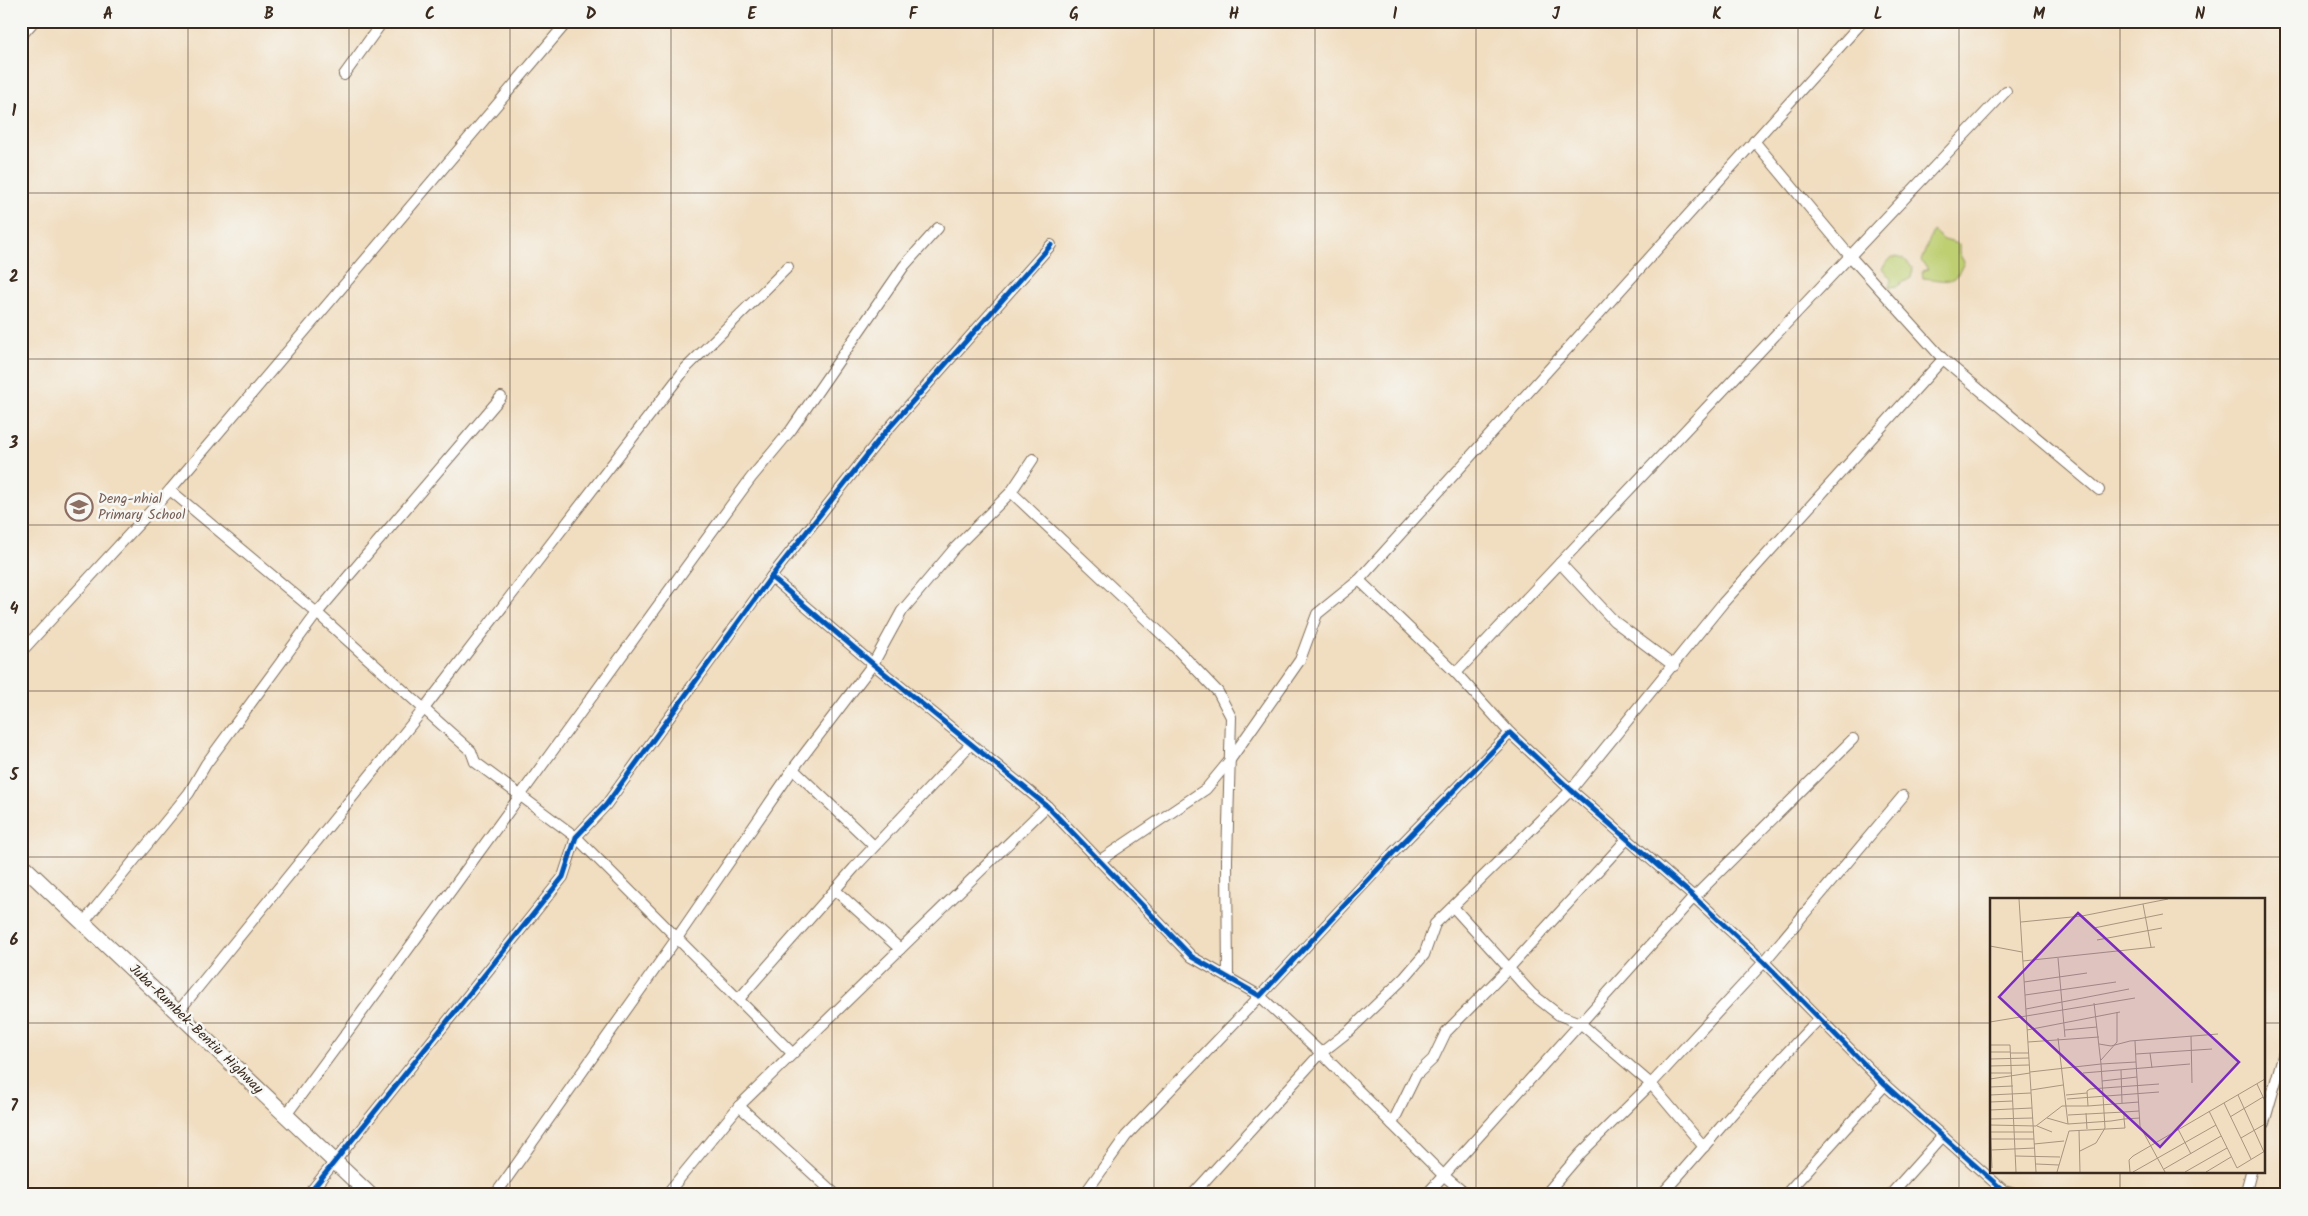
<svg xmlns="http://www.w3.org/2000/svg" width="2308" height="1216" viewBox="0 0 2308 1216" font-family="Kalam,sans-serif">
<style>
.green{fill:#becf72;stroke:#7c7c48}
.lines{fill:none;stroke-linecap:round;stroke-linejoin:round}
.minor-casing{stroke:#7b6956;stroke-width:12}
.primary-casing{stroke:#7b6956;stroke-width:17}
.minor{stroke:#fff;stroke-width:10}
.primary{stroke:#fff;stroke-width:15}
.cycleway-casing{stroke:#f6f6f2;stroke-width:8}
.cycleway{stroke:#0057b8;stroke-width:5}
.grid{fill:none;stroke:#3b2a1e;stroke-width:1;stroke-opacity:0.55}
.labels{text-anchor:middle;dominant-baseline:central;stroke-width:5;stroke-linejoin:round;paint-order:stroke}
.education-label{font-size:14px;fill:#785e54;stroke:#f6f6f2;text-anchor:start}
.street-label{font-size:14px;fill:#3b2a1e;stroke:#f6f6f2}
.inset-road{fill:none;stroke:#a8957f;stroke-width:1}
.view{fill:#7b2cbf;fill-opacity:0.15;stroke:#7b2cbf;stroke-width:2.5}
.inset-edge{fill:none;stroke:#3b2a1e;stroke-width:2.5}
.neatline{fill:none;stroke:#3b2a1e;stroke-width:2}
.grid-label{font-size:16px;text-anchor:middle;font-weight:bold;fill:#3b2a1e}
</style>
<rect width="100%" height="100%" fill="#f6f6f2"/>
<filter id="ink" filterUnits="userSpaceOnUse"><feTurbulence type="fractalNoise" baseFrequency=".02" numOctaves="2"/><feDisplacementMap in="SourceGraphic" scale="10" xChannelSelector="R" yChannelSelector="G"/><feConvolveMatrix kernelMatrix="1 2 1 2 8 2 1 2 1" color-interpolation-filters="sRGB"/></filter>
<filter id="wash" filterUnits="userSpaceOnUse"><feTurbulence type="fractalNoise" baseFrequency=".0096" numOctaves="4" result="noise"/><feDisplacementMap in="SourceGraphic" scale="20" xChannelSelector="R" yChannelSelector="G"/><feGaussianBlur stdDeviation="1.12" result="paint"/><feColorMatrix in="noise" values="0 0 0 0 0 0 0 0 0 0 0 0 0 0 0 0 0 1.4 0 .05"/><feComposite in="paint" operator="in"/></filter>
<g filter="url(#wash)">
<rect width="100%" height="100%" fill="#f1ddbf"/>
<g class="green">
<path d="M 1933,231 L 1944,240 L 1959,244 L 1959,253 L 1964,262 C 1954,287 1946,280 1923,278 L 1922,271 L 1928,269 L 1921,261 Z"/>
<path d="M 1892,257 C 1903,257 1907,260 1913,269 L 1911,278 L 1897,286 L 1889,287 L 1891,279 L 1882,268 Z"/>
</g>
</g>
<g filter="url(#ink)">
<g class="lines">
<g class="minor-casing">
<g id="minor">
<path d="M 21,36 L 34,21"/>
<path d="M 344,75 L 383,21"/>
<path d="M 1754,141 L 1849,255 L 1943,359 L 2099,490"/>
<path d="M 170,490 L 317,613 L 471,751 L 475,762 L 576,837 L 792,1053"/>
<path d="M 1011,492 L 1171,643 L 1218,692 L 1231,717 L 1227,860 L 1228,978"/>
<path d="M 1560,563 L 1614,621 L 1674,666"/>
<path d="M 771,577 L 873,664 L 1047,806 L 1192,957 L 1260,996 L 1393,853 L 1510,733 L 1571,790 L 1694,897 L 1764,962 L 1885,1085 L 2004,1191 L 2018,1195"/>
<path d="M 1359,580 L 1456,673 L 1510,733"/>
<path d="M 21,652 L 170,490 L 568,21"/>
<path d="M 1456,673 L 2006,91"/>
<path d="M 793,769 L 874,846"/>
<path d="M 1099,861 L 1206,789 L 1230,760 L 1300,660 L 1317,614 L 1359,580 L 1863,21"/>
<path d="M 835,890 L 900,949"/>
<path d="M 1454,908 L 1532,994 L 1559,1015 L 1580,1023 L 1651,1084 L 1704,1147"/>
<path d="M 84,922 L 189,793 L 206,764 L 317,613 L 501,397"/>
<path d="M 739,999 L 854,868 L 971,744"/>
<path d="M 178,1012 L 423,710 L 686,368 L 788,267"/>
<path d="M 739,1106 L 836,1195"/>
<path d="M 286,1115 C 443,904 596,690 751,478 L 791,430 L 904,266 L 938,228"/>
<path d="M 2264,1123 L 2287,1042"/>
<path d="M 1392,1124 L 1416,1075 L 1433,1059 L 1446,1032 L 1509,968 L 1627,839"/>
<path d="M 308,1195 L 563,877 L 576,837 L 606,805 L 771,577 L 882,436 L 1051,245"/>
<path d="M 495,1195 L 677,938 L 793,769 L 873,664 L 902,611 L 954,549 L 1011,492 L 1033,459"/>
<path d="M 666,1195 L 739,1106 L 1047,806"/>
<path d="M 1084,1195 L 1126,1136 L 1260,996 L 1321,1053 L 1443,1175 L 1467,1195"/>
<path d="M 1192,1195 L 1321,1053 L 1349,1031 L 1405,977 L 1424,955 L 1435,924 L 1571,790 L 1723,603 L 1943,359"/>
<path d="M 1426,1195 L 1694,897 L 1853,739"/>
<path d="M 1545,1195 L 1581,1153 L 1651,1084 L 1764,962 L 1903,796"/>
<path d="M 1661,1195 C 1714,1137 1763,1075 1819,1019"/>
<path d="M 1785,1195 L 1885,1085"/>
<path d="M 1890,1195 L 1943,1136"/>
<path d="M 2245,1195 L 2251,1172"/>
</g>
</g>
<g class="primary-casing">
<path id="primary" d="M 21,864 L 370,1195"/>
</g>
<use href="#minor" class="minor"/>
<use href="#primary" class="primary"/>
<g class="cycleway-casing">
<g id="cycleway">
<path d="M 771,577 L 873,664 L 1047,806 L 1192,957 L 1260,996 L 1393,853 L 1510,733 L 1571,790 L 1694,897 L 1764,962 L 1885,1085 L 2004,1191 L 2018,1195"/>
<path d="M 308,1195 L 563,877 L 576,837 L 606,805 L 771,577 L 882,436 L 1051,245"/>
</g>
</g>
<use href="#cycleway" class="cycleway"/>
</g>
</g>
<path class="grid" d="M 188,21 L 188,1195M 349,21 L 349,1195M 510,21 L 510,1195M 671,21 L 671,1195M 832,21 L 832,1195M 993,21 L 993,1195M 1154,21 L 1154,1195M 1315,21 L 1315,1195M 1476,21 L 1476,1195M 1637,21 L 1637,1195M 1798,21 L 1798,1195M 1959,21 L 1959,1195M 2120,21 L 2120,900M 21,193 L 2287,193M 21,359 L 2287,359M 21,525 L 2287,525M 21,691 L 2287,691M 21,857 L 2287,857M 21,1023 L 1992,1023M 2264,1023 L 2287,1023M 2120,1172 L 2120,1195"/>
<defs>
<g id="school-ring" transform="scale(1.4375)"><circle r="9.5" fill="#f6f6f2" stroke="#8d6e63" stroke-width="1.5"/><path d="M0-5L7-2L0 1L-7-2ZM-4 1L0 2.5L4 1V4Q0 6-4 4Z" fill="#8d6e63"/></g>
</defs>
<g fill-rule="evenodd">
<use href="#school-ring" x="79" y="507"/>
</g>
<g class="labels">
<g class="education-label">
<text x="98" y="499">Deng-nhial<tspan x="98" dy="16">Primary School</tspan></text>
</g>
<g class="street-label">
<text transform="translate(196 1029) rotate(44)">Juba-Rumbek-Bentiu Highway</text>
</g>
</g>
<g transform="translate(1990 898)">
<rect width="275" height="275" fill="#f1ddbf"/>
<path class="inset-road" d="M 29,1 L 46,274M 153,6 L 161,49M 31,24 L 92,18 L 178,1M 104,30 L 173,16M 107,42 L 172,30M 0,48 L 32,54M 68,60 L 75,139M 33,63 L 165,49M 34,84 L 97,75M 35,97 L 126,84M 104,105 L 111,166 L 146,164 L 150,228 L 175,274M 36,111 L 139,91M 0,124 L 145,100M 37,132 L 130,114M 75,132 L 107,129M 201,138 L 202,185M 68,140 L 78,226M 145,143 L 146,164M 38,144 L 109,139M 109,146 L 121,148 L 140,143 L 228,136M 0,147 L 20,147 L 26,274M 0,154 L 20,154M 20,155 L 39,155M 160,155 L 162,170M 146,156 L 222,151M 0,161 L 39,160M 111,162 L 127,144 L 127,114M 0,168 L 39,167M 131,172 L 132,205M 40,174 L 111,166 L 115,230 L 106,245 L 90,253M 0,175 L 22,175M 93,175 L 200,166M 0,181 L 40,175M 112,183 L 147,179M 267,186 L 275,203M 0,189 L 23,188M 41,192 L 73,187M 0,197 L 41,195M 76,197 L 97,195M 248,197 L 274,254M 77,201 L 169,194M 0,204 L 23,203M 234,205 L 261,261M 98,208 L 149,204M 0,212 L 42,210M 219,213 L 247,270 L 275,253M 96,215 L 97,231M 78,217 L 134,214M 240,219 L 273,199M 57,220 L 78,226 L 121,223 L 134,221 L 134,214 L 149,213M 0,227 L 46,228 L 72,208 L 98,208 L 97,193 L 100,191 L 169,186M 47,228 L 62,234M 188,231 L 201,256M 89,232 L 90,274M 1,234 L 43,234M 251,240 L 275,226M 0,241 L 44,241M 44,246 L 74,243M 1,252 L 45,250M 25,258 L 70,259M 46,266 L 69,267M 2,270 L 0,221 L 43,220M 174,271 L 231,238M 67,274 L 79,233 L 135,230 L 134,221 L 150,220M 140,274 L 139,262 L 143,258 L 275,181M 143,274 L 226,227M 195,274 L 237,250M 216,274 L 241,259"/>
<path class="view" d="M 88,15 L 249,164 L 170,249 L 9,99 Z"/>
<rect width="275" height="275" class="inset-edge"/>
</g>
<rect width="2308" height="1216" fill="none" stroke="#f6f6f2" stroke-width="55"/>
<rect x="28" y="28" width="2252" height="1160" class="neatline"/>
<g class="grid-label">
<text x="108" y="19">A</text>
<text x="269" y="19">B</text>
<text x="430" y="19">C</text>
<text x="591" y="19">D</text>
<text x="752" y="19">E</text>
<text x="913" y="19">F</text>
<text x="1074" y="19">G</text>
<text x="1234" y="19">H</text>
<text x="1395" y="19">I</text>
<text x="1556" y="19">J</text>
<text x="1717" y="19">K</text>
<text x="1878" y="19">L</text>
<text x="2039" y="19">M</text>
<text x="2200" y="19">N</text>
<text x="14" y="116">1</text>
<text x="14" y="282">2</text>
<text x="14" y="448">3</text>
<text x="14" y="614">4</text>
<text x="14" y="780">5</text>
<text x="14" y="945">6</text>
<text x="14" y="1111">7</text>
</g>
</svg>
